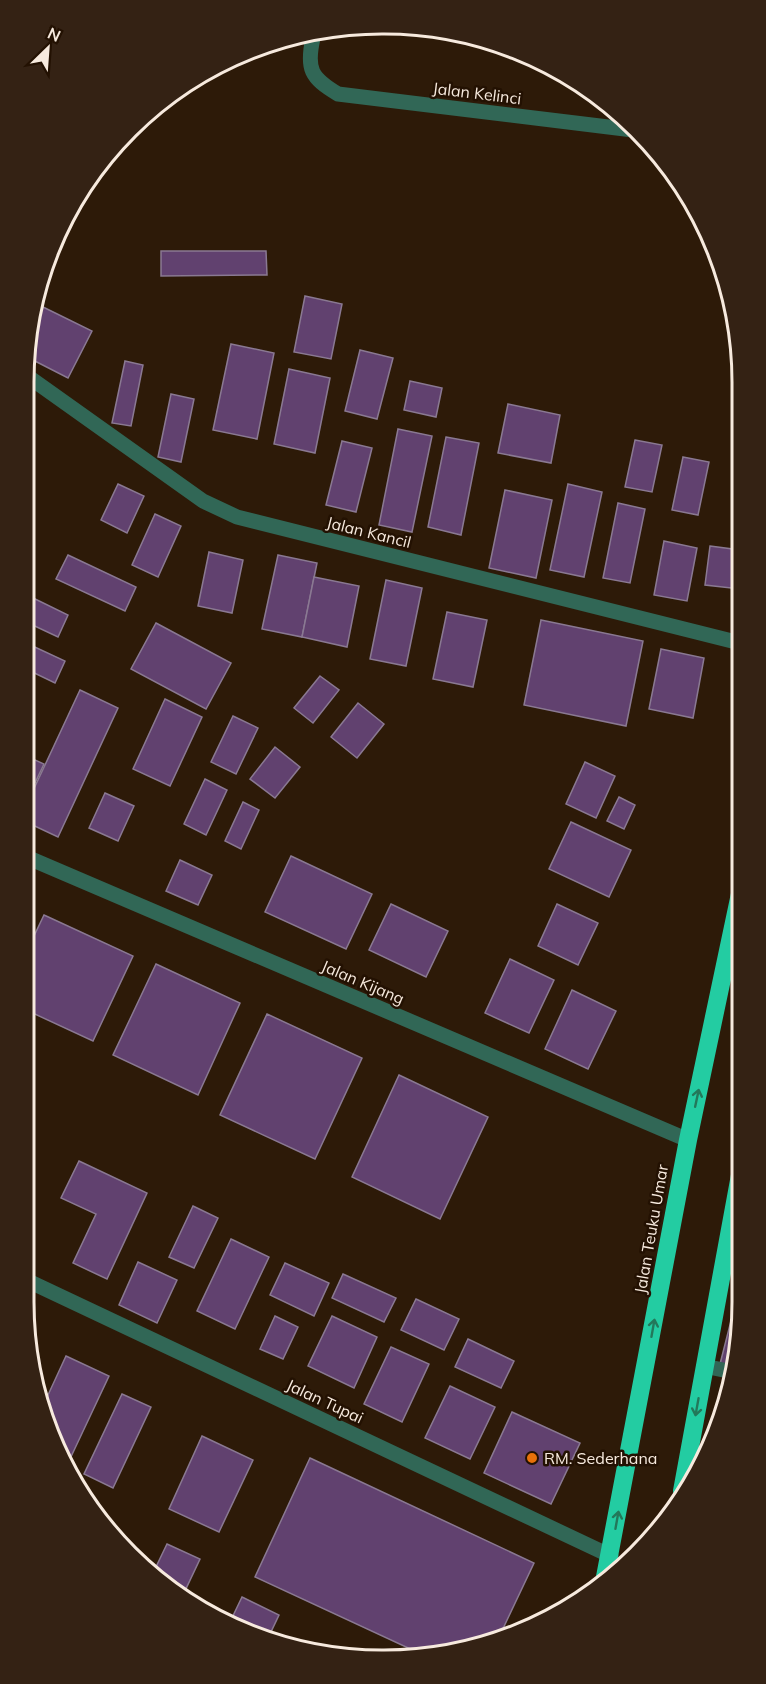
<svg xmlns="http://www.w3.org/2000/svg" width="766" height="1684" viewBox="0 0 766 1684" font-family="Mulish,sans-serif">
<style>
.building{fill:#61416f;stroke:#8a7992;stroke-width:1.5}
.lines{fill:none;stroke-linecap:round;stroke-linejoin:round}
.minor{stroke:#316756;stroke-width:15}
.highway{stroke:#23cca2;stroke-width:18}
.oneway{stroke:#23785a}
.food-dot{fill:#e8710a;stroke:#231102;stroke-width:2}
.labels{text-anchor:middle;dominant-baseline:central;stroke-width:5;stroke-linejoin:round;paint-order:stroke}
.street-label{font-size:16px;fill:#f7eade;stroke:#231102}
.poi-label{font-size:16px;fill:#f7eade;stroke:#231102;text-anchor:start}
.rim{fill:none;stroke:#f7eade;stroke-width:3}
</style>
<rect width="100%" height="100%" fill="#2d1a08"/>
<g class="building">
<path d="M 161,251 L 266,251 L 267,275 L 161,276 Z"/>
<path d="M 305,296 L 342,304 L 331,359 L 294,352 Z"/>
<path d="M 43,307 L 92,331 L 68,378 L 29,358 L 37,319 Z"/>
<path d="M 231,344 L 274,353 L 257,439 L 213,430 Z"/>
<path d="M 360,350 L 393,358 L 377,419 L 345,411 Z"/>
<path d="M 125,361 L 143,365 L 131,426 L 112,423 Z"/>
<path d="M 289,369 L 330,378 L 315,453 L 274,444 Z"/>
<path d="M 410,381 L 442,388 L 436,417 L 404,410 Z"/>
<path d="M 171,394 L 194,399 L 181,462 L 158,457 Z"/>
<path d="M 508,404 L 560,415 L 551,463 L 498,453 Z"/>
<path d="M 398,429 L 432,436 L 412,532 L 379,525 Z"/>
<path d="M 446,437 L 479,443 L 461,535 L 428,527 Z"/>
<path d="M 635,440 L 662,445 L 652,492 L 625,487 Z"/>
<path d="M 342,441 L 372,448 L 356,512 L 326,505 Z"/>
<path d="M 683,457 L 709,462 L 698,515 L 672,510 Z"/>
<path d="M 118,484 L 144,496 L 127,533 L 101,520 Z"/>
<path d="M 568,484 L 602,492 L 584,577 L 550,570 Z"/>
<path d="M 505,490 L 552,500 L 536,578 L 489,568 Z"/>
<path d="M 618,503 L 645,509 L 630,583 L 603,578 Z"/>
<path d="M 155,514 L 181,526 L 158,577 L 132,565 Z"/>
<path d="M 664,541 L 697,548 L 687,601 L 654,595 Z"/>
<path d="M 710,546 L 740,550 L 740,589 L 705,585 Z"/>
<path d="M 209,552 L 243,560 L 232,613 L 198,606 Z"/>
<path d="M 68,555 L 136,587 L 125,611 L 56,579 Z"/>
<path d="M 278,555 L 317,563 L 302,637 L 262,629 Z"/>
<path d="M 314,577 L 359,586 L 347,647 L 302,637 Z"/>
<path d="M 386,580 L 422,588 L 406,666 L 370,659 Z"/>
<path d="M 29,596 L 68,615 L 58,637 L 24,621 L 24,606 Z"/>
<path d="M 447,612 L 487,620 L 473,687 L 433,679 Z"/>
<path d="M 541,620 L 643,641 L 626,726 L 524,705 Z"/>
<path d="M 156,623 L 231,663 L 206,709 L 131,669 Z"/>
<path d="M 24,642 L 65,661 L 55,683 L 24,668 Z"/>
<path d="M 661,649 L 704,658 L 693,718 L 649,709 Z"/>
<path d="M 320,676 L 339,690 L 313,723 L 294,708 Z"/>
<path d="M 80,690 L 118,708 L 58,837 L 24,821 L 24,810 Z"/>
<path d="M 165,699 L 202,717 L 170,786 L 133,769 Z"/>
<path d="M 358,703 L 384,724 L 357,758 L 331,737 Z"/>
<path d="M 233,716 L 258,728 L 236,774 L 211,762 Z"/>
<path d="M 275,747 L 300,767 L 275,798 L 250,779 Z"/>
<path d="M 24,755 L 44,764 L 24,806 Z"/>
<path d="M 585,762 L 615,776 L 596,818 L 566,804 Z"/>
<path d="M 205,779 L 227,790 L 206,835 L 184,824 Z"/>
<path d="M 105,793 L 134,806 L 118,841 L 89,828 Z"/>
<path d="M 619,797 L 635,805 L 624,829 L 607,821 Z"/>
<path d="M 243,802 L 259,810 L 241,849 L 225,841 Z"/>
<path d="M 571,822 L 631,850 L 609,897 L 549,869 Z"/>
<path d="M 291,856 L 372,894 L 346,949 L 265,912 Z"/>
<path d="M 180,860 L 212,875 L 198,905 L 166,891 Z"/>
<path d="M 391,904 L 448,931 L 426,977 L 369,950 Z"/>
<path d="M 557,904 L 598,923 L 578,965 L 538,946 Z"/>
<path d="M 44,915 L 133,956 L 93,1041 L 24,1009 L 24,957 Z"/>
<path d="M 510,959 L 554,980 L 529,1033 L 485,1013 Z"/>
<path d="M 156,964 L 240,1003 L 198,1095 L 113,1055 Z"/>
<path d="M 572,990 L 616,1011 L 588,1069 L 545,1049 Z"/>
<path d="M 267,1014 L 362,1058 L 315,1159 L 220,1115 Z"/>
<path d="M 399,1075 L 488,1117 L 440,1219 L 352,1177 Z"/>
<path d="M 79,1161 L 147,1193 L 107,1279 L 73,1263 L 96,1214 L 61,1198 Z"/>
<path d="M 193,1206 L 218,1218 L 194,1268 L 169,1257 Z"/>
<path d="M 231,1239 L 269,1257 L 235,1329 L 197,1311 Z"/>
<path d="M 138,1262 L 177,1280 L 157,1323 L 119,1305 Z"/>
<path d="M 285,1263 L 329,1283 L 314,1316 L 270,1295 Z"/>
<path d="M 343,1274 L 396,1298 L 384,1322 L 332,1298 Z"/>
<path d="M 742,1277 L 742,1301 L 741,1305 L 735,1303 Z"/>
<path d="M 416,1299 L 459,1319 L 444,1350 L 401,1330 Z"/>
<path d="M 275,1316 L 298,1327 L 283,1359 L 260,1349 Z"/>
<path d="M 332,1316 L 377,1337 L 354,1388 L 308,1366 Z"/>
<path d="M 731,1321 L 738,1323 L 729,1366 L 720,1364 Z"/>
<path d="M 468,1339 L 514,1361 L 501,1388 L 455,1367 Z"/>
<path d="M 391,1347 L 429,1364 L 402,1422 L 364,1404 Z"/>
<path d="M 66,1356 L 109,1376 L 69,1461 L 43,1417 L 42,1408 Z"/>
<path d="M 450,1386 L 495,1407 L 470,1459 L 425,1438 Z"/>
<path d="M 122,1394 L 151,1407 L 113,1488 L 84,1474 Z"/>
<path d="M 512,1412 L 580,1443 L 551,1504 L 484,1473 Z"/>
<path d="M 202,1436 L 253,1460 L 219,1532 L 169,1509 Z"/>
<path d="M 310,1458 L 534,1563 L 500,1635 L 453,1653 L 419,1653 L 255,1577 Z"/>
<path d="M 167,1544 L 200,1559 L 183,1595 L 154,1571 Z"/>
<path d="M 242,1597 L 279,1615 L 269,1636 L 230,1622 Z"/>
</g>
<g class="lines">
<g class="minor">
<path d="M 313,38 C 306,69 311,78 338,94 L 633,130"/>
<path d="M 26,375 L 203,501 L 237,517 L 740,643"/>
<path d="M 24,856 L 688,1140"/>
<path d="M 24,1279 L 611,1556"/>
<path d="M 704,1366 L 728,1371"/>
</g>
<g class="highway">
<path d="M 682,1491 L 742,1164"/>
<path d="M 605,1577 L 688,1140 L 741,889"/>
</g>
</g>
<defs><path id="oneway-shaft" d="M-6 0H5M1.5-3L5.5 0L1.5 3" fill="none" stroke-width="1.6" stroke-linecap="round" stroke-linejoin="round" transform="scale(1.5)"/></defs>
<g class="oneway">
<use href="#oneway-shaft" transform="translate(697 1098) rotate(-78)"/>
<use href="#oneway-shaft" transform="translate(653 1328) rotate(-80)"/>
<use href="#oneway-shaft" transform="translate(697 1407) rotate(100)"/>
<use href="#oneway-shaft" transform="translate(617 1520) rotate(-80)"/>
</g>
<circle class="food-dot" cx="532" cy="1458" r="6"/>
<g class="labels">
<g class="street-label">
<text transform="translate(477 93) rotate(7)">Jalan Kelinci</text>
<text transform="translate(369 532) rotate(14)">Jalan Kancil</text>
<text transform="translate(363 982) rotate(23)">Jalan Kijang</text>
<text transform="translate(651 1229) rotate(-80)">Jalan Teuku Umar</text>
<text transform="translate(325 1401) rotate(25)">Jalan Tupai</text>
</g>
<g class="poi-label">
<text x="544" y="1458">RM. Sederhana</text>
</g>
</g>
<path d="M0 0H766V1684H0ZM382 34H384A348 348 0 0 1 732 382V1302A348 348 0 0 1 384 1650H382A348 348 0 0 1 34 1302V382A348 348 0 0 1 382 34Z" fill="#342214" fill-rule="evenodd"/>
<path class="rim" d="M382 34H384A348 348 0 0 1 732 382V1302A348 348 0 0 1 384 1650H382A348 348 0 0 1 34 1302V382A348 348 0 0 1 382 34Z"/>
<g transform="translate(48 48) rotate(25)" stroke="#231102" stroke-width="4.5" paint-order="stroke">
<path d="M0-4.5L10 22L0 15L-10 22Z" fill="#f7eade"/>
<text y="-9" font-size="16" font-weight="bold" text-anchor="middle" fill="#f7eade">N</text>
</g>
</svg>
